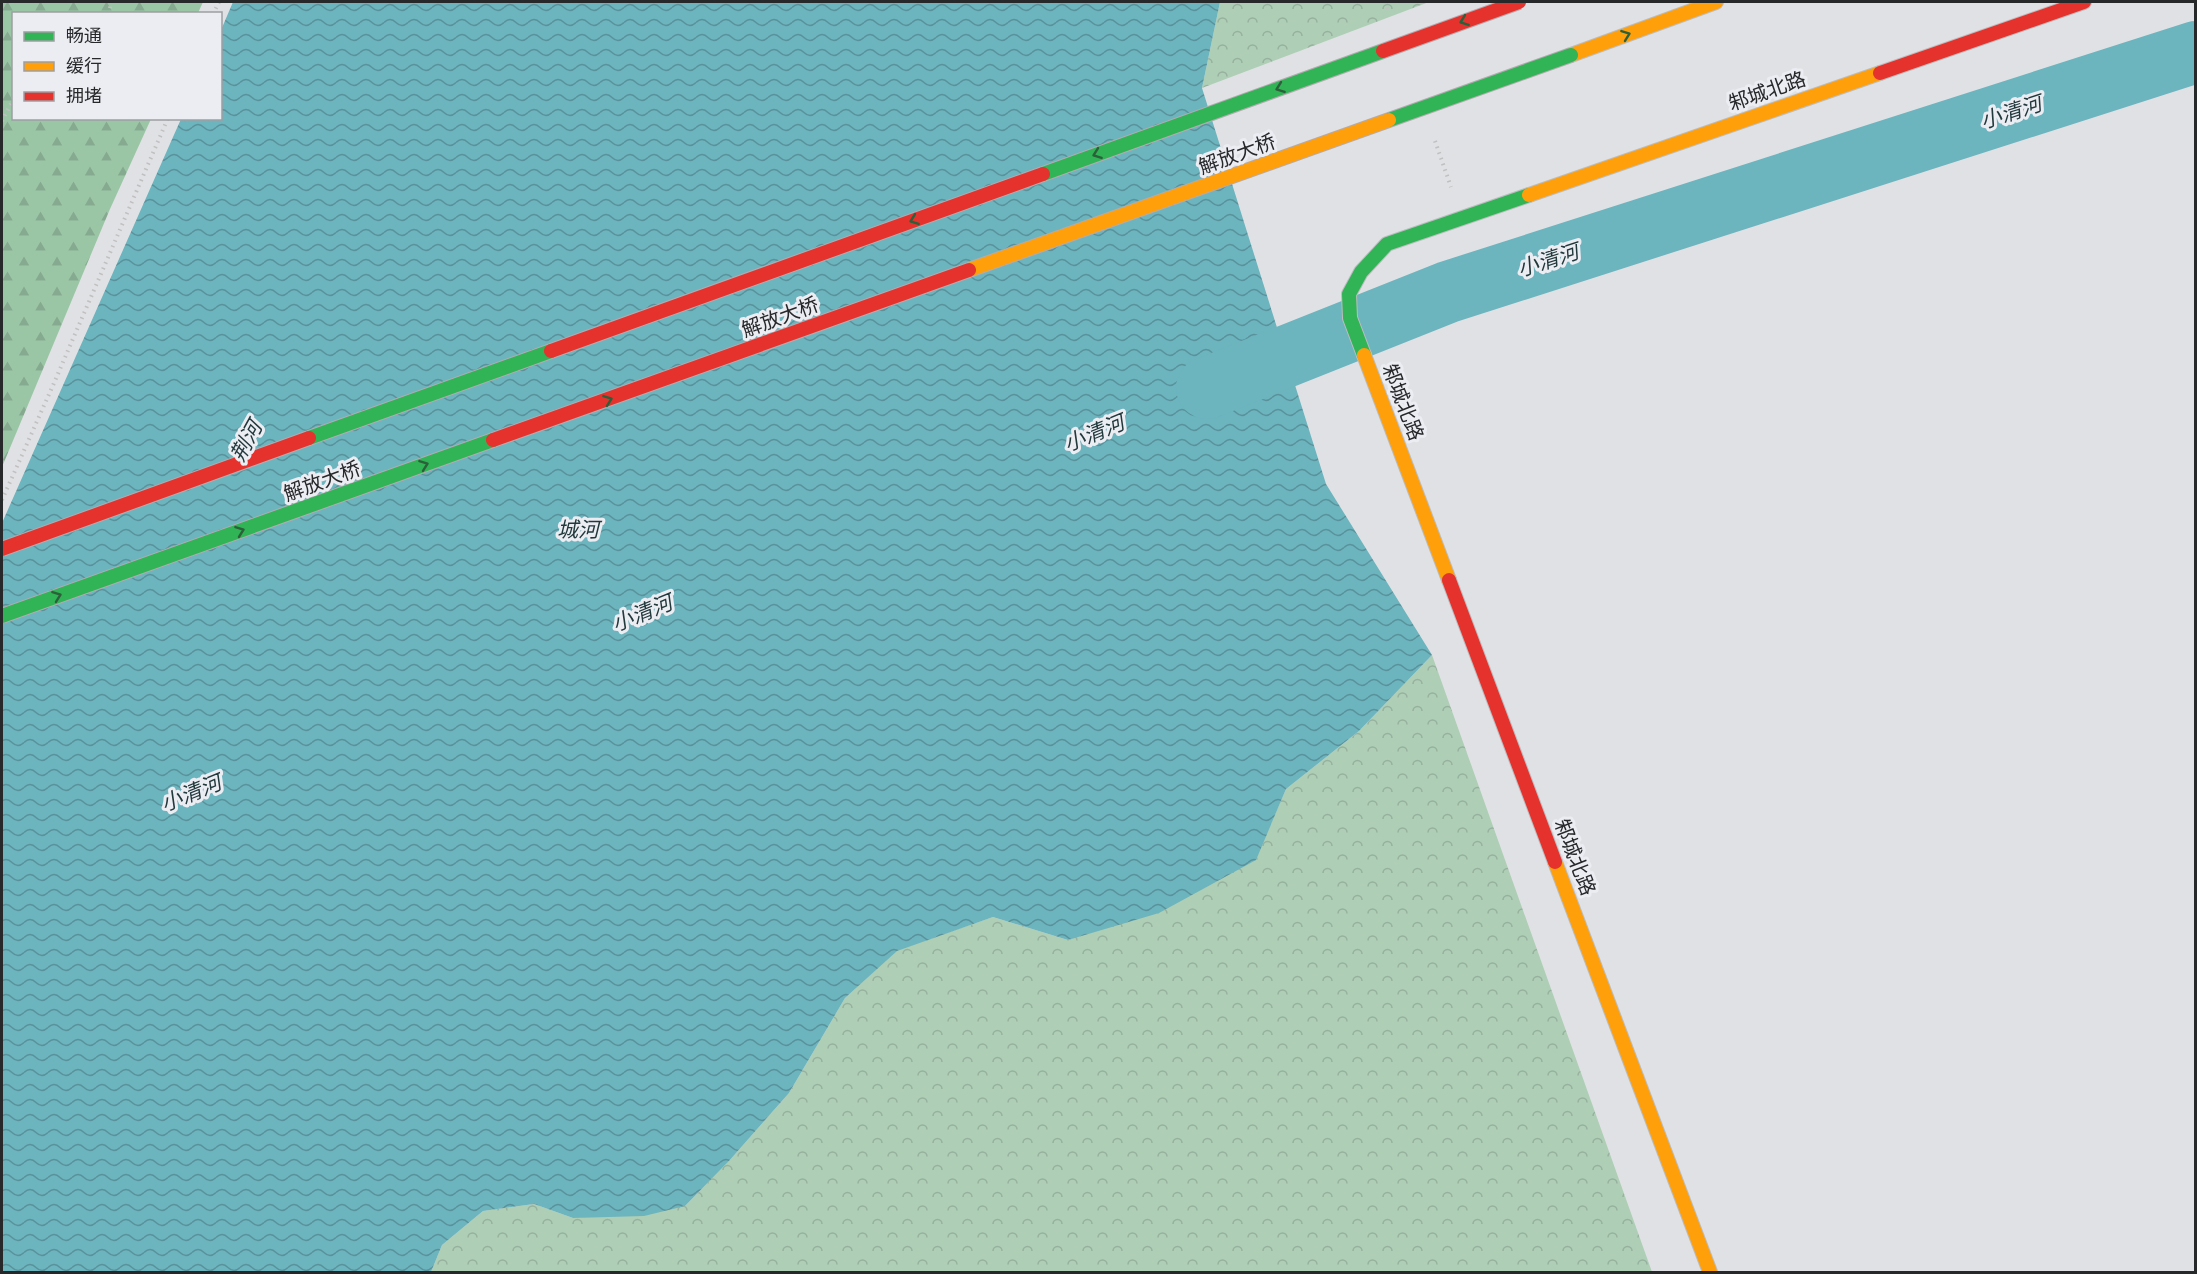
<svg xmlns="http://www.w3.org/2000/svg" width="2197" height="1274" viewBox="0 0 2197 1274" font-family="Montserrat,'Noto Sans SC',sans-serif">
<style>
.forest{fill:url(#forest-firs)}
.park{fill:url(#park-crowns)}
.water{fill:url(#water-waves)}
.lines{fill:none;stroke-linecap:round;stroke-linejoin:round}
.river{stroke:#6cb4be;stroke-width:62}
.fast-casing{stroke:#bcbdc0;stroke-width:16}
.slow-casing{stroke:#bcbdc0;stroke-width:16}
.jam-casing{stroke:#bcbdc0;stroke-width:16}
.path{stroke:#c0c0c0;stroke-width:4;stroke-dasharray:1.5 4.5;stroke-linecap:butt}
.fast{stroke:#30b455;stroke-width:14}
.slow{stroke:#ff9f0a;stroke-width:14}
.jam{stroke:#e5322d;stroke-width:14}
.fast-bridge-casing{stroke:#b4abb1;stroke-width:16;stroke-linecap:butt}
.slow-bridge-casing{stroke:#b4abb1;stroke-width:16;stroke-linecap:butt}
.jam-bridge-casing{stroke:#b4abb1;stroke-width:16;stroke-linecap:butt}
.fast-bridge{stroke:#30b455;stroke-width:14}
.slow-bridge{stroke:#ff9f0a;stroke-width:14}
.jam-bridge{stroke:#e5322d;stroke-width:14}
.oneway{stroke:#2b603b}
.labels{text-anchor:middle;dominant-baseline:central;stroke-width:6;stroke-linejoin:round;paint-order:stroke}
.street-label{font-size:20px;fill:#27282a;stroke:#ebedf3}
.water-label{font-size:21px;font-style:italic;fill:#22393c;stroke:#ebedf3}
</style>
<defs>
<pattern id="forest-firs" width="22" height="20" patternUnits="userSpaceOnUse" patternTransform="scale(1.5)"><rect width="22" height="20" fill="#9bc6a6"/><path d="M5 1l3.5 6h-7zM16 11l3.5 6h-7z" fill="#86aa8f"/></pattern>
<pattern id="park-crowns" width="20" height="18" patternUnits="userSpaceOnUse" patternTransform="scale(1.5)"><rect width="20" height="18" fill="#aeceb6"/><path d="M2 6a3 3 0 1 1 6 0M12 15a3 3 0 1 1 6 0" fill="none" stroke="#96b19d"/></pattern>
<pattern id="water-waves" width="16" height="10" patternUnits="userSpaceOnUse" patternTransform="scale(1.5)"><rect width="16" height="10" fill="#6cb4be"/><path d="M0 5q4-4 8 0t8 0" fill="none" stroke="#59929b"/></pattern>
</defs>
<rect width="100%" height="100%" fill="#e0e1e4"/>
<path class="forest" d="M 2,2 L 203,2 L 198,13 L 14,14 L 14,118 L 151,119 L 110,209 L 2,467 Z"/>
<g class="park">
<path d="M 1220,2 L 1429,2 L 1202,88 Z"/>
<path d="M 1432,655 L 1652,1272 L 431,1272 L 442,1245 L 483,1211 L 534,1204 L 573,1218 L 685,1206 L 729,1161 L 789,1093 L 845,998 L 897,950 L 993,917 L 1068,940 L 1255,860 L 1286,789 L 1359,731 Z"/>
</g>
<path class="water" d="M 233,2 L 1220,2 L 1202,88 L 1326,484 L 1432,655 L 1359,731 L 1286,789 L 1256,860 L 1159,913 L 1068,940 L 993,917 L 897,951 L 845,998 L 789,1093 L 729,1161 L 685,1206 L 644,1216 L 573,1218 L 534,1204 L 483,1211 L 442,1245 L 431,1272 L 2,1272 L 2,523 L 181,119 L 220,118 L 221,30 Z"/>
<g class="lines">
<path class="river" d="M 1207,388 L 1448,292 L 2196,52"/>
<g class="fast-casing">
<path id="fast" d="M 1364,355 L 1350,318 L 1349,294 L 1361,272 L 1387,244 L 1529,195"/>
</g>
<g class="slow-casing">
<g id="slow">
<path d="M 1571,55 L 1716,2"/>
<path d="M 1529,195 L 1880,73"/>
<path d="M 1364,355 L 1449,580"/>
<path d="M 1555,862 L 1710,1272"/>
</g>
</g>
<g class="jam-casing">
<g id="jam">
<path d="M 1880,73 L 2084,2"/>
<path d="M 1449,580 L 1555,862"/>
</g>
</g>
<g class="path">
<path d="M 1385,2 L 1389,12"/>
<path d="M 109,14 L 111,2"/>
<path d="M 213,14 L 219,2"/>
<path d="M 2,121 L 14,98"/>
<path d="M 1435,141 L 1451,187"/>
<path d="M 2,500 L 54,383 L 168,118"/>
</g>
<use href="#fast" class="fast"/>
<use href="#slow" class="slow"/>
<use href="#jam" class="jam"/>
<g class="fast-bridge-casing">
<g id="fast-bridge">
<path d="M 1389,120 L 1571,55"/>
<path d="M 1043,174 L 1383,51"/>
<path d="M 309,438 L 551,351"/>
<path d="M 2,616 L 493,440"/>
</g>
</g>
<g class="slow-bridge-casing">
<path id="slow-bridge" d="M 969,270 L 1389,120"/>
</g>
<g class="jam-bridge-casing">
<g id="jam-bridge">
<path d="M 1383,51 L 1519,2"/>
<path d="M 551,351 L 1043,174"/>
<path d="M 493,440 L 969,270"/>
<path d="M 2,549 L 309,438"/>
</g>
</g>
<use href="#fast-bridge" class="fast-bridge"/>
<use href="#slow-bridge" class="slow-bridge"/>
<use href="#jam-bridge" class="jam-bridge"/>
</g>
<defs><path id="oneway-chevron" d="M-2-3.5L2.5 0L-2 3.5" fill="none" stroke-width="1.6" stroke-linecap="round" stroke-linejoin="round" transform="scale(1.5)"/></defs>
<g class="oneway">
<use href="#oneway-chevron" transform="translate(1464 21) rotate(160)"/>
<use href="#oneway-chevron" transform="translate(1626 35) rotate(-20)"/>
<use href="#oneway-chevron" transform="translate(1280 88) rotate(160)"/>
<use href="#oneway-chevron" transform="translate(1097 154) rotate(160)"/>
<use href="#oneway-chevron" transform="translate(914 220) rotate(160)"/>
<use href="#oneway-chevron" transform="translate(608 400) rotate(-20)"/>
<use href="#oneway-chevron" transform="translate(424 465) rotate(-20)"/>
<use href="#oneway-chevron" transform="translate(240 531) rotate(-20)"/>
<use href="#oneway-chevron" transform="translate(57 596) rotate(-20)"/>
</g>
<g class="labels">
<g class="street-label">
<text transform="translate(1767 91) rotate(-19)">邾城北路</text>
<text transform="translate(1237 154) rotate(-20)">解放大桥</text>
<text transform="translate(780 317) rotate(-20)">解放大桥</text>
<text transform="translate(1403 402) rotate(69)">邾城北路</text>
<text transform="translate(322 481) rotate(-20)">解放大桥</text>
<text transform="translate(1575 857) rotate(69)">邾城北路</text>
</g>
<g class="water-label">
<text transform="translate(2011 112) rotate(-18)">小清河</text>
<text transform="translate(1548 260) rotate(-18)">小清河</text>
<text transform="translate(1094 433) rotate(-22)">小清河</text>
<text transform="translate(246 441) rotate(-61)">荆河</text>
<text x="578" y="529">城河</text>
<text transform="translate(642 613) rotate(-22)">小清河</text>
<text transform="translate(191 793) rotate(-22)">小清河</text>
</g>
</g>
<rect width="2197" height="1274" fill="none" stroke="#27282a" stroke-width="6"/>
<rect x="12" y="12" width="210" height="108" fill="#ebedf3" stroke="#9d9ea3" stroke-width="1.5"/>
<rect x="24" y="32" width="30" height="9" fill="#30b455" stroke="#9d9ea3" stroke-width="1.5"/>
<text x="66" y="42" font-size="18" fill="#27282a">畅通</text>
<rect x="24" y="62" width="30" height="9" fill="#ff9f0a" stroke="#9d9ea3" stroke-width="1.5"/>
<text x="66" y="72" font-size="18" fill="#27282a">缓行</text>
<rect x="24" y="92" width="30" height="9" fill="#e5322d" stroke="#9d9ea3" stroke-width="1.5"/>
<text x="66" y="102" font-size="18" fill="#27282a">拥堵</text>
</svg>
